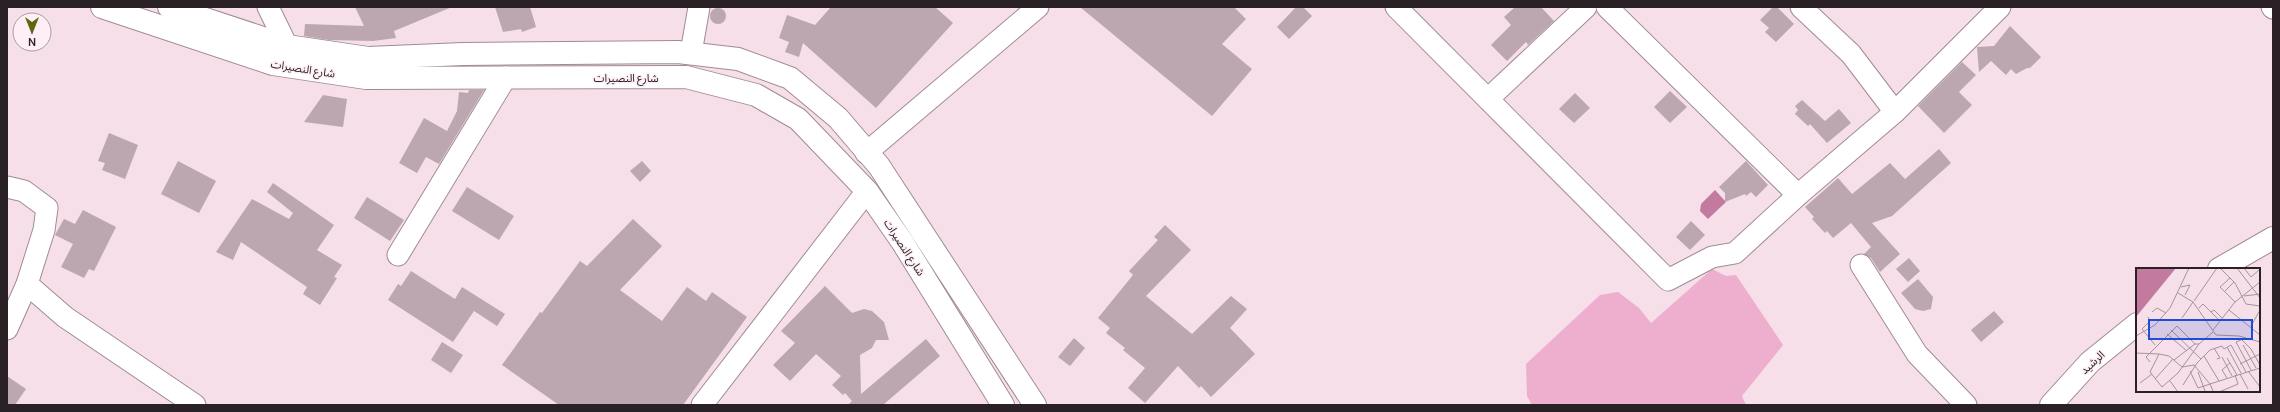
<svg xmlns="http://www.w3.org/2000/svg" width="2280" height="412" viewBox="0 0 2280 412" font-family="Manrope,'Noto Sans Arabic',sans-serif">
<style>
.green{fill:#eeaecd}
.water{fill:#c37a9f}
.building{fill:#bca6b0}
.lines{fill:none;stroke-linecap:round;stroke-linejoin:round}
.street-casing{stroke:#a08b94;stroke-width:23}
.secondary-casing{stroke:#a08b94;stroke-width:24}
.street{stroke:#fff;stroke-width:21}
.secondary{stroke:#fff;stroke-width:22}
.labels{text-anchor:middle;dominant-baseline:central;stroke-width:3;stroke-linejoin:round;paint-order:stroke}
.street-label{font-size:11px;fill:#292125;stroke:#fdeff5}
.inset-road{fill:none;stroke:#a4939b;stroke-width:1}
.view{fill:#1d4ed8;fill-opacity:0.15;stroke:#1d4ed8;stroke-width:2}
.inset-edge{fill:none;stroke:#292125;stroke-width:2}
</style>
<rect width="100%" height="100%" fill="#f6dfe9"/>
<path class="green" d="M 1712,269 L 1726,276 L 1736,275 L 1783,345 L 1742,396 L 1746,405 L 1532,405 L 1527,396 L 1526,364 L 1600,295 L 1618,292 L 1639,308 L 1651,323 Z"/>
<path class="water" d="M 1715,190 L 1726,202 L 1708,219 L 1700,211 L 1701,204 Z"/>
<g class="building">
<path d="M 355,7 L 452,7 L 394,31 L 396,38 L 373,41 L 329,40 L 304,36 L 305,24 L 364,26 Z"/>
<path d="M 495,7 L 530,7 L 536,27 L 522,32 L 521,29 L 503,32 Z"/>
<path d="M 831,7 L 935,7 L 953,23 L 876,108 L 803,43 L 799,57 L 785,52 L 789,42 L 779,38 L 787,15 L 815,25 Z"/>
<path d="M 1080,7 L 1234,7 L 1246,19 L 1222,44 L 1252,69 L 1212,116 Z"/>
<path d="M 1296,7 L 1303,7 L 1312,16 L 1289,39 L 1277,27 Z"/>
<path d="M 1515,7 L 1541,7 L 1554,21 L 1528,45 L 1526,42 L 1507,61 L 1491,45 L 1511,25 L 1504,17 Z"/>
<path d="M 1773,7 L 1777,7 L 1794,24 L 1776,42 L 1765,32 L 1769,28 L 1760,20 Z"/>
<circle cx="718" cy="16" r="8"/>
<path d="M 2010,26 L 2041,57 L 2030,68 L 2027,68 L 2016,74 L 2011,69 L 2006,75 L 1991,61 L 1979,72 L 1977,47 L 1994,46 Z"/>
<path d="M 1962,62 L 1976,75 L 1959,92 L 1972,105 L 1944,133 L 1918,106 Z"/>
<path d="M 469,90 L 484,90 L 439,164 L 426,157 L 417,173 L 399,163 L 424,118 L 447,131 L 457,111 L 459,92 L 468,93 Z"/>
<path d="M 1670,91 L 1687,107 L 1670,123 L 1654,107 Z"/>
<path d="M 1575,93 L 1590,108 L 1574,123 L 1559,109 Z"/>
<path d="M 323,95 L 347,99 L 343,127 L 304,122 Z"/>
<path d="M 1802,100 L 1825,121 L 1839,109 L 1851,123 L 1827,143 L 1810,124 L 1808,126 L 1795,114 L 1798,110 L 1795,106 Z"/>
<path d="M 109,133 L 138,145 L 125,179 L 102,170 L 105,163 L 98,161 Z"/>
<path d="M 1939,149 L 1951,163 L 1892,216 L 1872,223 L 1900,254 L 1880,272 L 1871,258 L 1864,254 L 1871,247 L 1851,223 L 1833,238 L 1827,231 L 1825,233 L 1812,219 L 1814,217 L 1805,207 L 1838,178 L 1852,194 L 1890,163 L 1905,179 Z"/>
<path d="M 178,161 L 216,181 L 199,213 L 161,194 Z"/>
<path d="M 642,161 L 651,171 L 640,182 L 630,171 Z"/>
<path d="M 1746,161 L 1768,185 L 1756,197 L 1751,192 L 1746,196 L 1745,194 L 1725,202 L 1725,193 L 1719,187 Z"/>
<path d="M 273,183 L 334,225 L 317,250 L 342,265 L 334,277 L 337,278 L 320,305 L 303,294 L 307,287 L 241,242 L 233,260 L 216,252 L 252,199 L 289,219 L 293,213 L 267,192 Z"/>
<path d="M 467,187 L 514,216 L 499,240 L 452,211 Z"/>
<path d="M 367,197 L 404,220 L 390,241 L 354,218 Z"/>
<path d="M 83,210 L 116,227 L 94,271 L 89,269 L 84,278 L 61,267 L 73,244 L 55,235 L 64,219 L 75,224 Z"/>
<path d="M 633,219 L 662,246 L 620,290 L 662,321 L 687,287 L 706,301 L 712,292 L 747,317 L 683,405 L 559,405 L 502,365 L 540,312 L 542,313 L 580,261 L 587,266 Z"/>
<path d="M 1691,221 L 1705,235 L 1690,250 L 1676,237 Z"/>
<path d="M 1165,225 L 1191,250 L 1146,296 L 1192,334 L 1231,296 L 1247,309 L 1230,328 L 1255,354 L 1211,397 L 1201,386 L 1199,388 L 1178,366 L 1145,403 L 1128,388 L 1145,368 L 1123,350 L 1125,348 L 1106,333 L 1110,328 L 1098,318 L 1133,275 L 1129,271 L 1158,240 L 1154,237 Z"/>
<path d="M 1909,258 L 1920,271 L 1908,282 L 1896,269 Z"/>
<path d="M 411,271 L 455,299 L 462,287 L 505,314 L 497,326 L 474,311 L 453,342 L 388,300 L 398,284 L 401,286 Z"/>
<path d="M 1918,279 L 1933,297 L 1931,309 L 1923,311 L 1915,309 L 1901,293 Z"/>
<path d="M 825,286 L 852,313 L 864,309 L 872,311 L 884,322 L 889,340 L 876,340 L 872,348 L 860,355 L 861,394 L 926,339 L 940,356 L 883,405 L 848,405 L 852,401 L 845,393 L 843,395 L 832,385 L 841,376 L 816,354 L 790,381 L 773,365 L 795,343 L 781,331 Z"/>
<path d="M 1994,311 L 2004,322 L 1981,342 L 1971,330 Z"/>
<path d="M 1074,338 L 1085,348 L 1070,366 L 1058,357 Z"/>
<path d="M 442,342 L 463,355 L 451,373 L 431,360 Z"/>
<path d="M 7,376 L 26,389 L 15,405 L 7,405 Z"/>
</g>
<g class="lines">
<g class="street-casing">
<g id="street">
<path d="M 268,7 L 287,46"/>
<path d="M 1396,7 L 1668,280 L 1712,257 L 1735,253 L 1798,195 L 1895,112 L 2000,7"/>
<path d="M 1607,7 L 1798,195"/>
<path d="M 1801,7 L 1851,54 L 1895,112"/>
<path d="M 2272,7 L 2273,8"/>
<path d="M 691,53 L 699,7"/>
<path d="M 1488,99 L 1586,7"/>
<path d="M 866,153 L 1038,7"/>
<path d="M 7,187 L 24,191 L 47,208 L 44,230 L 27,284 L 65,317 L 195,405"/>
<path d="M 398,255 L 506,77"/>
<path d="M 1861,265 L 1917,354 L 1966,405"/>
<path d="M 7,329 L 27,284"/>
<path d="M 702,405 L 867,191"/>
</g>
</g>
<g class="secondary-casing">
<g id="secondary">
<path d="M 102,7 L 273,64 L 366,78 L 686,77 L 756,95 L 798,119 L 867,191 L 903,243 L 1003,405"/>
<path d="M 169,7 L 287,46 L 368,58 L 463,54 L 678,52 L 738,59 L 790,78 L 838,118 L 879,166 L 1035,405"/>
<path d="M 2219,269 L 2273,238"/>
<path d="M 2051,405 L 2090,362 L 2137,324"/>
</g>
</g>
<use href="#street" class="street"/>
<use href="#secondary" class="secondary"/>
</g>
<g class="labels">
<g class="street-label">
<text transform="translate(303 68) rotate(9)">شارع النصيرات</text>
<text x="626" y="77">شارع النصيرات</text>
<text transform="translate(905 247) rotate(57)">شارع النصيرات</text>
<text transform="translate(2092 362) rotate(-43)">الرشيد</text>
</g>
</g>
<g transform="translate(2136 268)">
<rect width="124" height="124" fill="#f6dfe9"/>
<path d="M 0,0 L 40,0 L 0,49 Z" fill="#c37a9f"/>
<path class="inset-road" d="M 84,0 L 99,15 L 110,36 L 124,38M 101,0 L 124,30M 108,0 L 115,9 L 123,2M 94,10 L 84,19 L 99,34M 45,19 L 54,17 L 49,27M 89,23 L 98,14M 42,25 L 57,34 L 80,67 L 103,68 L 124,74M 108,28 L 124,26M 58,33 L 81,0M 63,40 L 67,36 L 84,53M 93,42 L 124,67M 16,44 L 21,40 L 30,45M 75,44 L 78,42 L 86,50M 12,49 L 14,53 L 6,61 L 19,77M 46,50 L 57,34M 115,58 L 124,42M 35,62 L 65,91M 77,62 L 99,34 L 124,14M 31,66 L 51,83M 0,68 L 19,57 L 34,40 L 53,0M 104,70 L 115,81 L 124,97M 105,72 L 100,74 L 115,102M 107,77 L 120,100M 91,79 L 105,105M 78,80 L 84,90 L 81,91M 0,85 L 23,86 L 33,88 L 46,99 L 58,97 L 74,116 L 124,100M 23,86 L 14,104 L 26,119 L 42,105 L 63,76 L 77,64M 68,88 L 83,113M 86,89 L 96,108M 91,90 L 101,107M 38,92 L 59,76M 14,94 L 10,89 L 41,58 L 59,76 L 63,76M 104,96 L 124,86M 54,103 L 62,120 L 74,116 L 77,123M 112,103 L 124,119M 62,104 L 69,123M 104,106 L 112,121M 91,110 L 86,102 L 94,95M 19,111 L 37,91M 34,113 L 42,124M 4,115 L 16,106M 47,117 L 61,95 L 74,82 L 86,78 L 88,81 L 95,77 L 110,104M 83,124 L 102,116 L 99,107"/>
<path class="view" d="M 13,52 L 116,52 L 116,71 L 13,71 Z"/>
<rect width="124" height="124" class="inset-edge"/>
</g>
<rect width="2280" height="412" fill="none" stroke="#292125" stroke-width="16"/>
<g transform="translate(32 32) rotate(180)"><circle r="19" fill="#fdeff5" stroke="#a89da2"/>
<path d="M0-3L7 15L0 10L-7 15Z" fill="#5f680c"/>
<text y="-6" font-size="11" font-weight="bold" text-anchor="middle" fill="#292125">N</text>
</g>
</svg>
